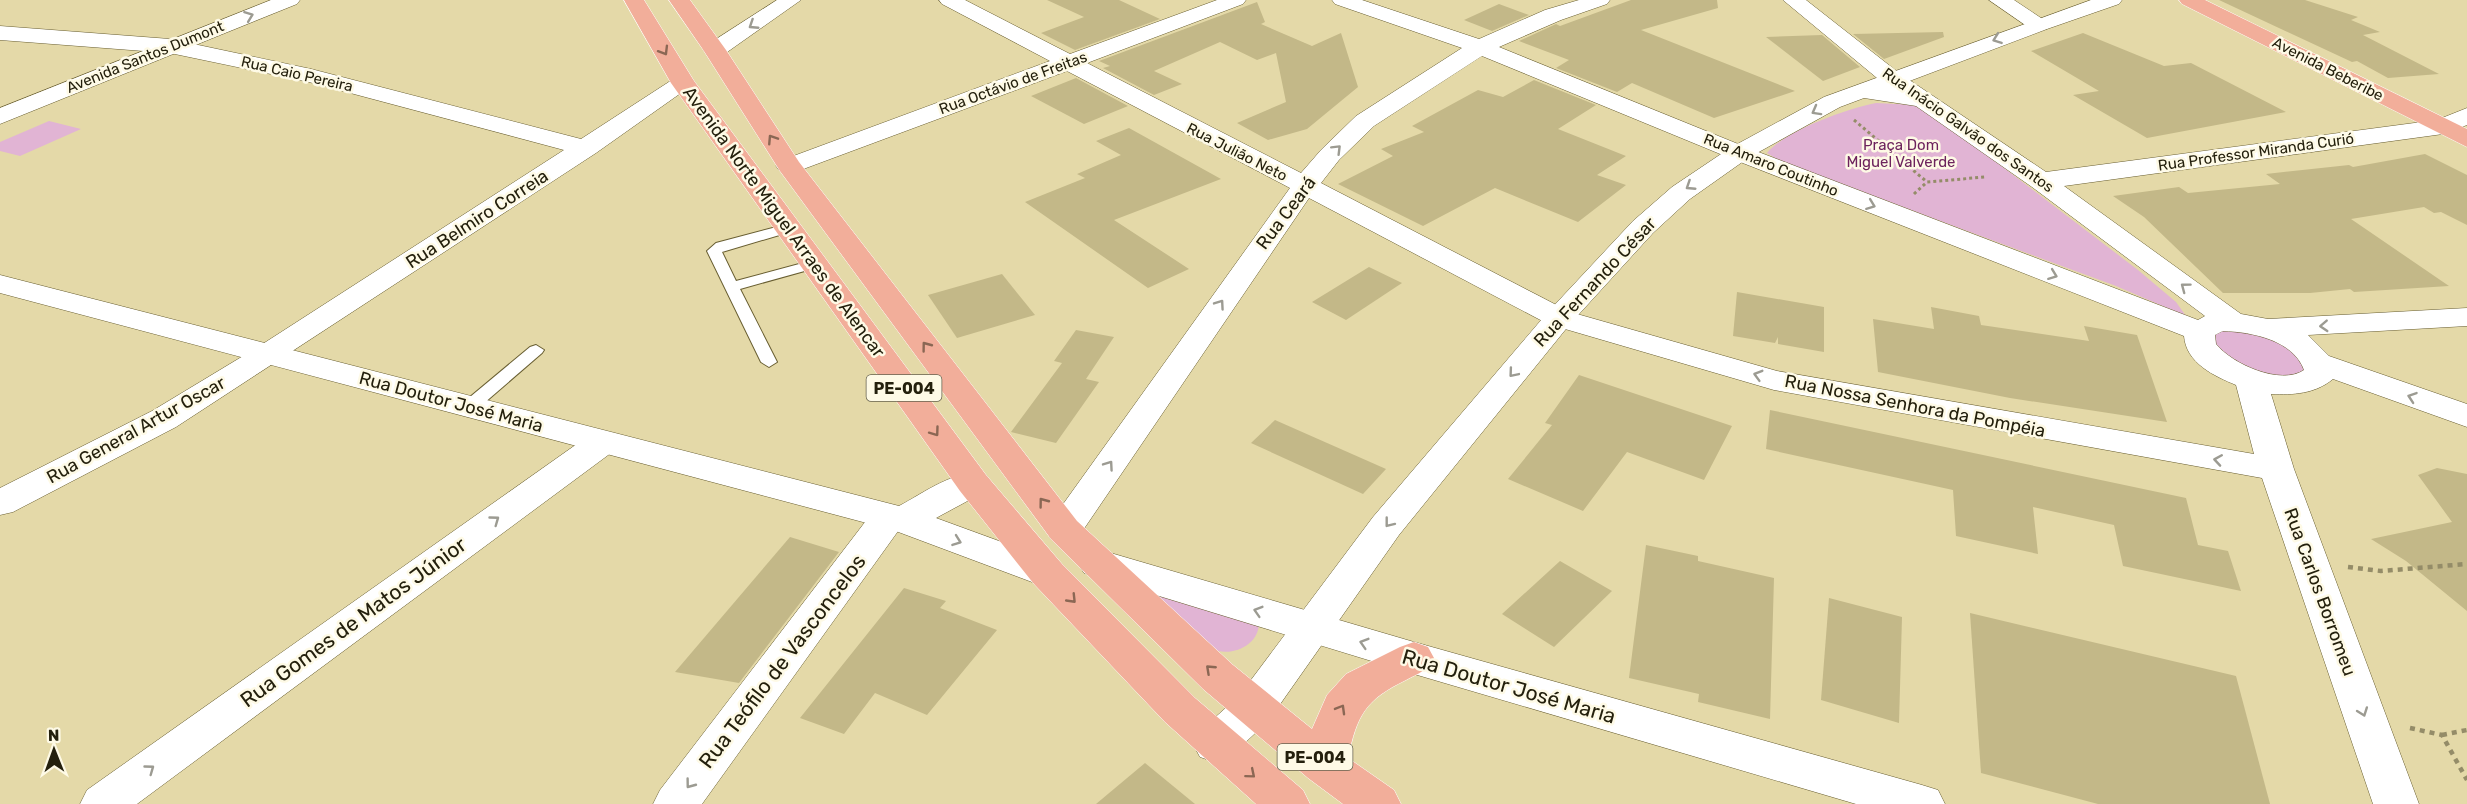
<svg xmlns="http://www.w3.org/2000/svg" width="2467" height="804" viewBox="0 0 2467 804" font-family="Rubik,sans-serif">
<style>
.green{fill:#e1b4d4}
.building{fill:#c3b888}
.lines{fill:none;stroke-linecap:round;stroke-linejoin:round}
.service-casing{stroke:#685e31;stroke-width:2}
.minor-casing{stroke:#685e31;stroke-width:1}
.tertiary-casing{stroke:#685e31;stroke-width:1}
.primary-casing{stroke:#fff;stroke-width:1}
.path-far1{stroke:#948c68;stroke-width:3;stroke-dasharray:3 3;stroke-linecap:butt}
.path{stroke:#948c68;stroke-width:4.5;stroke-dasharray:5 5;stroke-linecap:butt}
.service{fill:#fff;fill-rule:evenodd}
.minor{fill:#fff;fill-rule:evenodd}
.tertiary{fill:#fff;fill-rule:evenodd}
.primary{fill:#f2ae9a;fill-rule:evenodd}
.oneway{stroke:#9c9b92}
.oneway2{stroke:#8b6754}
.labels{text-anchor:middle;dominant-baseline:central;stroke-width:5;stroke-linejoin:round;paint-order:stroke}
.far-street-label{font-size:15px;fill:#24200d;stroke:#fefae6}
.far-park-label{font-size:15px;fill:#6d235d;stroke:#fefae6}
.shield{fill:#fefae6;stroke:#65614e;stroke-width:1.5}
.shield-label{font-size:16px;font-weight:bold;fill:#24200d}
.street-label{font-size:18px;fill:#24200d;stroke:#fefae6}
.near-street-label{font-size:21px;fill:#24200d;stroke:#fefae6}
</style>
<rect width="100%" height="100%" fill="#e4d9a8"/>
<g class="green">
<path d="M 1876,103 L 1916,105 L 1928,110 L 2138,270 L 2176,302 L 2186,316 L 2116,286 L 1781,162 L 1767,153 C 1785,131 1848,108 1876,103 Z"/>
<path d="M 49,121 L 81,129 L 20,156 L 0,151 L 0,142 Z"/>
<path d="M 2205,326 L 2273,331 L 2316,377 L 2250,378 L 2198,332 Z"/>
<path d="M 1151,594 L 1259,621 C 1260,643 1237,655 1218,651 Z"/>
</g>
<g class="building">
<path d="M 1047,0 L 1119,0 L 1160,19 L 1075,50 L 1041,33 L 1084,17 Z"/>
<path d="M 1631,0 L 1717,0 L 1718,8 L 1641,30 L 1795,91 L 1714,118 L 1632,83 L 1617,92 L 1556,68 L 1569,60 L 1519,41 L 1556,24 L 1560,26 Z"/>
<path d="M 2219,0 L 2305,0 L 2358,17 L 2351,20 L 2380,32 L 2363,35 L 2439,74 L 2388,78 L 2357,61 L 2352,62 Z"/>
<path d="M 1257,2 L 1265,22 L 1261,24 L 1312,46 L 1341,33 L 1358,87 L 1307,129 L 1268,140 L 1237,123 L 1286,102 L 1276,53 L 1257,60 L 1220,42 L 1154,71 L 1182,84 L 1154,95 L 1103,68 L 1110,66 L 1099,61 Z"/>
<path d="M 1499,4 L 1529,15 L 1492,31 L 1464,20 Z"/>
<path d="M 1943,32 L 1944,37 L 1884,59 L 1853,34 Z"/>
<path d="M 2083,33 L 2164,66 L 2191,63 L 2286,112 L 2147,138 L 2073,95 L 2099,91 L 2031,51 Z"/>
<path d="M 1822,35 L 1860,67 L 1823,81 L 1766,37 Z"/>
<path d="M 1076,78 L 1128,106 L 1084,124 L 1031,96 Z"/>
<path d="M 1534,80 L 1596,105 L 1558,129 L 1626,156 L 1597,175 L 1626,185 L 1578,222 L 1495,188 L 1423,226 L 1338,184 L 1393,156 L 1381,149 L 1424,132 L 1412,126 L 1478,90 L 1503,97 Z"/>
<path d="M 1129,128 L 1221,179 L 1114,220 L 1189,269 L 1148,288 L 1025,202 L 1085,178 L 1077,174 L 1121,155 L 1096,141 Z"/>
<path d="M 2425,154 L 2467,175 L 2467,225 L 2441,212 L 2434,213 L 2424,207 L 2351,219 L 2449,286 L 2354,292 L 2350,289 L 2310,293 L 2223,293 L 2144,217 L 2113,196 L 2179,187 L 2188,193 L 2280,184 L 2266,174 L 2349,165 L 2353,167 Z"/>
<path d="M 1369,267 L 1402,283 L 1346,320 L 1312,302 Z"/>
<path d="M 1002,274 L 1035,315 L 957,338 L 928,295 Z"/>
<path d="M 1737,292 L 1824,307 L 1824,352 L 1778,344 L 1778,337 L 1775,343 L 1733,336 Z"/>
<path d="M 1931,307 L 1979,316 L 1981,325 L 2089,341 L 2084,326 L 2137,335 L 2167,422 L 2010,398 L 1878,372 L 1873,319 L 1934,329 Z"/>
<path d="M 1076,330 L 1114,337 L 1086,379 L 1099,382 L 1056,443 L 1011,432 L 1062,363 L 1054,361 Z"/>
<path d="M 1579,375 L 1732,426 L 1704,480 L 1627,452 L 1583,511 L 1508,479 L 1552,425 L 1545,423 Z"/>
<path d="M 1770,410 L 2186,498 L 2198,545 L 2228,551 L 2241,591 L 2123,566 L 2114,525 L 2033,507 L 2038,554 L 1956,536 L 1953,490 L 1766,449 Z"/>
<path d="M 1275,420 L 1386,469 L 1363,494 L 1251,443 Z"/>
<path d="M 2437,468 L 2467,474 L 2467,611 L 2406,561 L 2371,539 L 2452,522 L 2418,475 Z"/>
<path d="M 790,537 L 839,552 L 739,683 L 675,672 Z"/>
<path d="M 1646,545 L 1698,556 L 1698,561 L 1774,578 L 1770,719 L 1698,702 L 1699,694 L 1629,678 Z"/>
<path d="M 1560,561 L 1612,591 L 1554,647 L 1502,614 Z"/>
<path d="M 904,588 L 946,601 L 940,608 L 997,630 L 927,715 L 875,693 L 844,734 L 800,718 Z"/>
<path d="M 1829,598 L 1902,617 L 1899,723 L 1821,700 Z"/>
<path d="M 1970,613 L 2236,676 L 2270,804 L 2098,804 L 1981,773 Z"/>
<path d="M 1145,763 L 1195,804 L 1096,804 Z"/>
</g>
<g class="lines">
<g class="service-casing">
<g id="service">
<path d="M 788,224 L 793,225 L 793,231 L 722,252 L 736,281 L 814,260 L 821,264 L 819,267 L 740,289 L 777,362 L 769,367 L 761,362 L 707,251 L 716,243 Z"/>
<path d="M 536,345 L 544,350 L 542,353 L 476,410 L 464,410 L 462,406 L 464,402 L 530,347 Z"/>
</g>
</g>
<g class="minor-casing">
<g id="minor">
<path d="M 777,0 L 801,0 L 723,55 L 707,55 L 704,50 L 707,45 Z"/>
<path d="M 939,0 L 965,0 L 1070,54 L 1217,0 L 1246,0 L 1243,4 L 1087,63 L 1301,173 L 1321,150 L 1356,116 L 1462,48 L 1335,4 L 1332,0 L 1362,0 L 1479,39 L 1545,10 L 1579,0 L 1610,0 L 1607,4 L 1561,20 L 1499,47 L 1748,148 L 2198,320 L 2205,316 L 2032,187 L 1883,83 L 1783,0 L 1806,0 L 1899,73 L 2046,172 L 2437,120 L 2467,108 L 2467,125 L 2443,134 L 2064,186 L 2241,314 L 2268,319 L 2467,308 L 2467,326 L 2308,335 L 2329,356 L 2467,404 L 2467,427 L 2333,379 C 2315,394 2293,395 2271,394 L 2294,469 L 2419,804 L 2373,804 L 2262,478 L 1774,390 L 1548,324 L 1309,198 L 1077,539 L 1064,543 L 1051,539 L 1046,530 L 1051,521 L 1290,188 L 1067,71 L 798,171 L 789,174 L 780,171 L 776,166 L 780,161 L 1050,61 L 942,4 ZM 1482,56 L 1730,158 L 2184,336 C 2186,363 2214,376 2236,385 L 2254,454 L 1777,371 L 1570,312 L 1321,183 L 1339,160 L 1374,126 ZM 2223,331 C 2252,332 2293,340 2304,370 C 2281,386 2232,364 2216,344 L 2215,335 Z"/>
<path d="M 1989,0 L 2014,0 L 2050,24 L 2047,29 L 2031,29 Z"/>
<path d="M 0,26 L 170,39 L 311,69 L 581,139 L 675,78 L 691,78 L 695,83 L 596,153 L 176,427 L 13,512 L 0,515 L 0,488 L 152,411 L 258,347 L 564,150 L 309,82 L 170,53 L 0,40 Z"/>
<path d="M 603,431 L 615,434 L 620,442 L 615,450 L 137,804 L 80,804 L 87,790 L 591,434 Z"/>
<path d="M 888,505 L 901,509 L 906,518 L 901,527 L 702,804 L 653,804 L 660,790 L 875,509 Z"/>
<path d="M 1097,549 L 1414,642 L 1922,785 L 1938,790 L 1945,804 L 1856,804 L 1414,674 L 1084,573 L 1078,563 L 1084,553 Z"/>
</g>
</g>
<g class="tertiary-casing">
<g id="tertiary">
<path d="M 271,0 L 300,0 L 297,4 L 0,124 L 0,108 Z"/>
<path d="M 2091,0 L 2122,0 L 2119,4 L 2047,29 L 1891,88 L 1931,95 L 1935,100 L 1931,105 L 1923,107 L 1864,98 L 1840,107 L 1748,158 L 1690,199 L 1653,233 L 1570,324 L 1399,535 L 1269,720 L 1230,757 L 1215,762 L 1200,757 L 1193,744 L 1200,731 L 1239,696 L 1373,517 L 1548,312 L 1633,221 L 1672,187 L 1730,148 L 1824,97 Z"/>
<path d="M 0,275 L 899,506 C 924,493 957,467 986,475 L 991,483 L 986,491 L 936,518 L 1062,564 L 1067,574 L 1062,584 L 1048,588 L 893,530 L 0,293 Z"/>
</g>
</g>
<g class="primary-casing">
<g id="primary">
<path d="M 624,0 L 644,0 L 694,81 L 986,475 L 1062,564 L 1195,698 L 1303,790 L 1310,804 L 1256,804 L 1165,722 L 1034,584 L 960,491 L 671,83 Z"/>
<path d="M 669,0 L 690,0 L 726,50 L 799,162 L 1077,521 L 1233,665 L 1312,729 L 1327,695 L 1346,674 L 1400,647 L 1414,642 L 1428,647 L 1434,658 C 1427,671 1419,673 1406,680 C 1365,700 1357,715 1348,758 L 1394,790 L 1401,804 L 1343,804 L 1308,778 L 1203,689 L 1051,539 L 780,171 L 704,51 Z"/>
<path d="M 2179,0 L 2205,0 L 2467,129 L 2467,147 L 2182,4 Z"/>
</g>
</g>
<g class="path-far1">
<path d="M 1854,120 L 1927,182"/>
<path d="M 1914,194 L 1927,182 L 1985,177"/>
</g>
<g class="path">
<path d="M 2348,567 L 2381,571 L 2467,564"/>
<path d="M 2410,728 L 2442,735 L 2467,780"/>
<path d="M 2442,735 L 2467,730"/>
</g>
<use href="#service" class="service"/>
<use href="#minor" class="minor"/>
<use href="#tertiary" class="tertiary"/>
<use href="#primary" class="primary"/>
</g>
<defs><path id="oneway-chevron" d="M-2-3.5L2.5 0L-2 3.5" fill="none" stroke-width="1.6" stroke-linecap="round" stroke-linejoin="round" transform="scale(1.5)"/></defs>
<g class="oneway">
<use href="#oneway-chevron" transform="translate(249 16) rotate(-21)"/>
<use href="#oneway-chevron" transform="translate(753 25) rotate(147)"/>
<use href="#oneway-chevron" transform="translate(1997 39) rotate(160)"/>
<use href="#oneway-chevron" transform="translate(1816 111) rotate(151)"/>
<use href="#oneway-chevron" transform="translate(1337 149) rotate(-45)"/>
<use href="#oneway-chevron" transform="translate(1690 186) rotate(147)"/>
<use href="#oneway-chevron" transform="translate(1871 205) rotate(21)"/>
<use href="#oneway-chevron" transform="translate(2053 275) rotate(21)"/>
<use href="#oneway-chevron" transform="translate(2185 287) rotate(-143)"/>
<use href="#oneway-chevron" transform="translate(1220 304) rotate(-55)"/>
<use href="#oneway-chevron" transform="translate(2324 326) rotate(177)"/>
<use href="#oneway-chevron" transform="translate(1513 373) rotate(130)"/>
<use href="#oneway-chevron" transform="translate(1758 375) rotate(-164)"/>
<use href="#oneway-chevron" transform="translate(2412 397) rotate(-161)"/>
<use href="#oneway-chevron" transform="translate(2218 460) rotate(-171)"/>
<use href="#oneway-chevron" transform="translate(1109 465) rotate(-55)"/>
<use href="#oneway-chevron" transform="translate(495 520) rotate(-36)"/>
<use href="#oneway-chevron" transform="translate(1389 523) rotate(128)"/>
<use href="#oneway-chevron" transform="translate(957 541) rotate(20)"/>
<use href="#oneway-chevron" transform="translate(1258 611) rotate(-163)"/>
<use href="#oneway-chevron" transform="translate(1364 643) rotate(-163)"/>
<use href="#oneway-chevron" transform="translate(2363 712) rotate(70)"/>
<use href="#oneway-chevron" transform="translate(150 769) rotate(-36)"/>
<use href="#oneway-chevron" transform="translate(690 784) rotate(127)"/>
</g>
<g class="oneway2">
<use href="#oneway-chevron" transform="translate(664 51) rotate(59)"/>
<use href="#oneway-chevron" transform="translate(772 139) rotate(-123)"/>
<use href="#oneway-chevron" transform="translate(926 346) rotate(-127)"/>
<use href="#oneway-chevron" transform="translate(935 432) rotate(54)"/>
<use href="#oneway-chevron" transform="translate(1043 502) rotate(-127)"/>
<use href="#oneway-chevron" transform="translate(1072 599) rotate(46)"/>
<use href="#oneway-chevron" transform="translate(1210 669) rotate(-137)"/>
<use href="#oneway-chevron" transform="translate(1341 709) rotate(-60)"/>
<use href="#oneway-chevron" transform="translate(1251 774) rotate(40)"/>
</g>
<g class="labels">
<g class="far-street-label">
<text transform="translate(145 57) rotate(-22)">Avenida Santos Dumont</text>
<text transform="translate(2328 69) rotate(27)">Avenida Beberibe</text>
<text transform="translate(297 74) rotate(13)">Rua Caio Pereira</text>
<text transform="translate(1013 83) rotate(-20)">Rua Octávio de Freitas</text>
<text transform="translate(1968 130) rotate(35)">Rua Inácio Galvão dos Santos</text>
<text transform="translate(1237 152) rotate(27)">Rua Julião Neto</text>
<text transform="translate(2256 152) rotate(-8)">Rua Professor Miranda Curió</text>
<text transform="translate(1771 165) rotate(22)">Rua Amaro Coutinho</text>
</g>
<g class="far-park-label">
<text x="1901" y="145">Praça Dom<tspan x="1901" dy="17">Miguel Valverde</tspan></text>
</g>
<g class="shield">
<rect x="866.5" y="375" width="75" height="26" rx="4.5"/>
<rect x="1277.5" y="744" width="75" height="26" rx="4.5"/>
</g>
<g class="shield-label">
<text x="904" y="388">PE-004</text>
<text x="1315" y="757">PE-004</text>
</g>
<g class="street-label">
<text transform="translate(1286 213) rotate(-53)">Rua Ceará</text>
<text transform="translate(477 219) rotate(-33)">Rua Belmiro Correia</text>
<text transform="translate(784 222) rotate(54)">Avenida Norte Miguel Arraes de Alencar</text>
<text transform="translate(1595 282) rotate(-47)">Rua Fernando César</text>
<text transform="translate(451 402) rotate(15)">Rua Doutor José Maria</text>
<text transform="translate(1915 406) rotate(11)">Rua Nossa Senhora da Pompéia</text>
<text transform="translate(136 430) rotate(-29)">Rua General Artur Oscar</text>
<text transform="translate(2320 592) rotate(70)">Rua Carlos Borromeu</text>
</g>
<g class="near-street-label">
<text transform="translate(353 622) rotate(-36)">Rua Gomes de Matos Júnior</text>
<text transform="translate(782 661) rotate(-53)">Rua Teófilo de Vasconcelos</text>
<text transform="translate(1509 686) rotate(16)">Rua Doutor José Maria</text>
</g>
</g>
<g transform="translate(54 750) rotate(359)" stroke="#fefae6" stroke-width="4.5" paint-order="stroke">
<path d="M0-4.5L10 22L0 15L-10 22Z" fill="#24200d"/>
<text y="-9" font-size="16" font-weight="bold" text-anchor="middle" fill="#24200d">N</text>
</g>
</svg>
